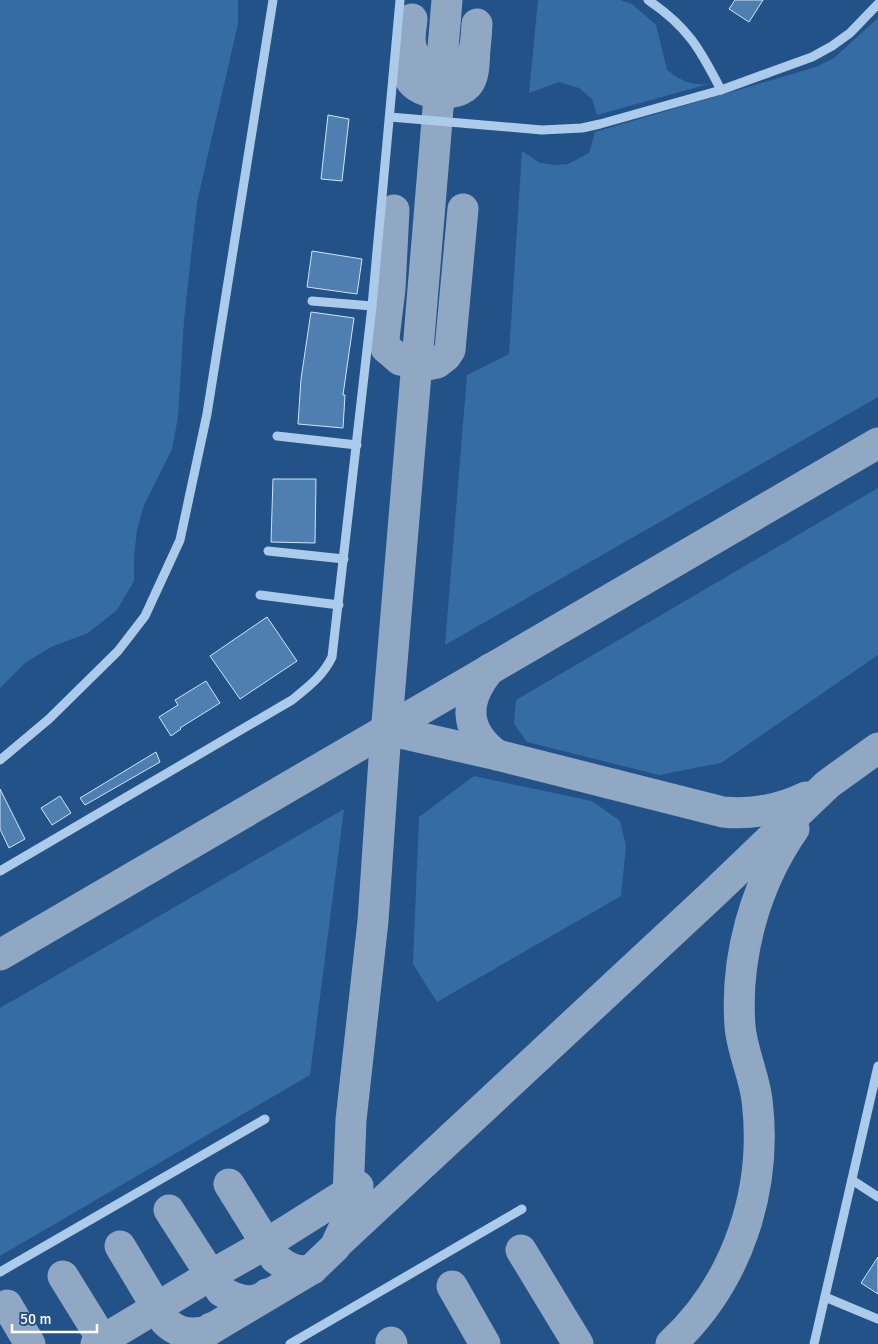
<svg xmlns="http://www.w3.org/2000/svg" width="878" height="1344" viewBox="0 0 878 1344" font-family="Signika,sans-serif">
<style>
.green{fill:#366ca4}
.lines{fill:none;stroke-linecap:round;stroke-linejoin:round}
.taxiway{stroke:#90a8c3;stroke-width:31}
.building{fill:#4f7eb1;stroke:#d0e4f7}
.minor{stroke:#accaea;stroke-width:9}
</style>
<rect width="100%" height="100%" fill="#225287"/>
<g class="green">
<path d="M 0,0 L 238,0 L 238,24 L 197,202 L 184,320 L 178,417 L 172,449 L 144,505 L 137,529 L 134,557 L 134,581 L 117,610 L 88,633 L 51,647 L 25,663 L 0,688 Z"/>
<path d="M 538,0 L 620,0 L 632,4 L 656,25 L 667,70 C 681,81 693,87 712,83 L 597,115 L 592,99 L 579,88 L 559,82 L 529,93 Z"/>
<path d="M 878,18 L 878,397 L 445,645 L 467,375 L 509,354 L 522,151 L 540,163 L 555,165 L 568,164 L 589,153 L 595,132 L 816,67 L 834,58 Z"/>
<path d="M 878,488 L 878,655 L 721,763 L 659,775 L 527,742 L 514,724 L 516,700 Z"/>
<path d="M 474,776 L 592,801 L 620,821 L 626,846 L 621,896 L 437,1002 L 413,964 L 419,817 Z"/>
<path d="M 344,809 L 310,1075 L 0,1256 L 0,1008 Z"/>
</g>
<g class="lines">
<g class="taxiway">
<path d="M 412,19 C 411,31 407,43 414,54 C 423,68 459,73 470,58 C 477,49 476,34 477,24"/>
<path d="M 409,44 C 408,55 404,69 410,79 C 418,95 458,99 469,83 C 475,74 474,59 475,49"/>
<path d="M 394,210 L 390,289 L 384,338 L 386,348 L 400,360 L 427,365 L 437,363 L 446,356 L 450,350 L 463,209"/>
<path d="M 490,669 C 464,700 463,730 497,755"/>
<path d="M 387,730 L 497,755 L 723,812 C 753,815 779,810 806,797"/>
<path d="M 0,955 L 878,443"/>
<path d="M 229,1184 L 275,1258 C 286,1267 298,1274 312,1269"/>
<path d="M 169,1210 L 221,1291 C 234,1299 253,1307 267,1294"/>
<path d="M 337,1244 L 713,894 L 828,784 L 878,748"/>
<path d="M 120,1246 L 165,1321 C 178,1334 189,1334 207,1332 L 211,1328"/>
<path d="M 521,1250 L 578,1344"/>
<path d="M 63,1276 L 105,1344"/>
<path d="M 452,1286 L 485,1344"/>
<path d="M 7,1305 L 30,1344"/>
<path d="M 391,1342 L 392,1344"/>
<path d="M 96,1344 L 211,1275 L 266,1244 L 358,1186"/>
<path d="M 186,1344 L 312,1269 L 335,1247 L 347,1221 L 351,1120 L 373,921 L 384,759 L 447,0"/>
<path d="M 671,1344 C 738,1282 768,1189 757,1100 C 754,1075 742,1051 740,1026 C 735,957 755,885 794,829"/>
</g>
</g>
<g class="building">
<path d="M 735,0 L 763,0 L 749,22 L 729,9 Z"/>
<path d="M 328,115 L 349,119 L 342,181 L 321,179 Z"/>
<path d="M 312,251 L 362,259 L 357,294 L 307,287 Z"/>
<path d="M 311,312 L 354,318 L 343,395 L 345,395 L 343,428 L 298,424 L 301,379 Z"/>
<path d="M 273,479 L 316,479 L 315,543 L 271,542 Z"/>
<path d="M 267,617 L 297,661 L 240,699 L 210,656 Z"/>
<path d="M 206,681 L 220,703 L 180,728 L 181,729 L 171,736 L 159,717 L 178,705 L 175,700 Z"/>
<path d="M 156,752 L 160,762 L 85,805 L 80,798 Z"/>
<path d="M 0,789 L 25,839 L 9,848 L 0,829 Z"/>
<path d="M 60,796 L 71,813 L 52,825 L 41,808 Z"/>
<path d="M 878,1257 L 878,1294 L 861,1283 Z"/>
</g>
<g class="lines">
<g class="minor">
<path d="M 648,0 C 688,27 700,49 721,90"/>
<path d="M 390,117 L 542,130 L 582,128 L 600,124 L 721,90 L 812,57 L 832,46 L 850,33 L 878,4"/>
<path d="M 312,301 L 372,306"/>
<path d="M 277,436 L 357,445"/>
<path d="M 268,551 L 344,559"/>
<path d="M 260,595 L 339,605"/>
<path d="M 0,760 L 49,719 L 118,651 L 145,616 L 180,540 L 207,414 L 273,0"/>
<path d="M 0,871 L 292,700 C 308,687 323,676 332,657 L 372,306 L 400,0"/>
<path d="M 852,1180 L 878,1197"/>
<path d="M 0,1272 L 265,1119"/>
<path d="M 825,1297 L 878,1319"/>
<path d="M 290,1344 L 522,1209"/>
<path d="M 814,1344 L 878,1066"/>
</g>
</g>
<path d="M12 1324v8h85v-8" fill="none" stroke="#ffffff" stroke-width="2.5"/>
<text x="20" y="1324" font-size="15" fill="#ffffff" stroke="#225287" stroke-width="4" paint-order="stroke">50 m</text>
</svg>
